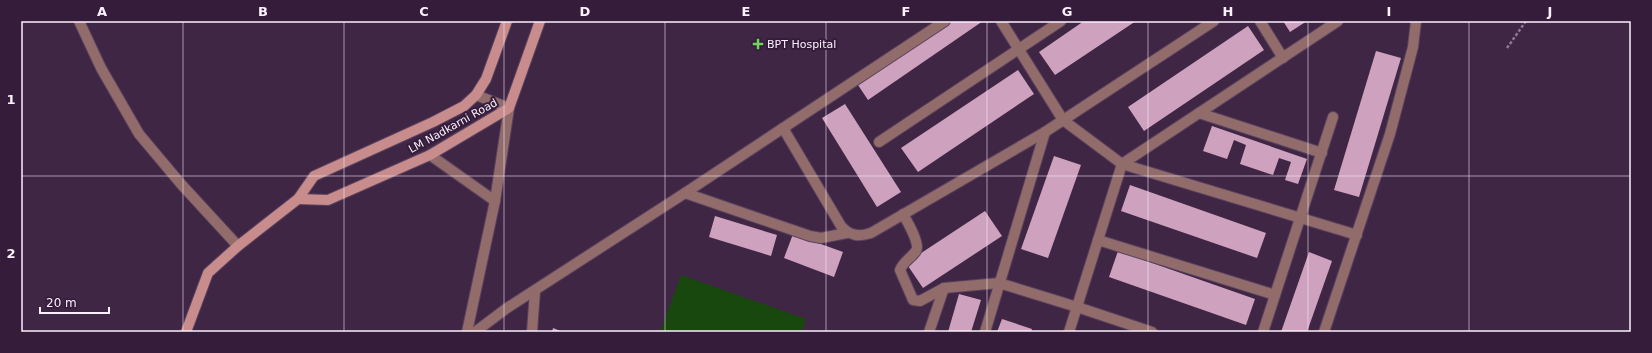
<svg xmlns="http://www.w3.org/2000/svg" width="1652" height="353" viewBox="0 0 1652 353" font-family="'DejaVu Sans',sans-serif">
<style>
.green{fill:#18480e}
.building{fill:#cea2be}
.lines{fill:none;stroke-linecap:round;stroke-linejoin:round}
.street-casing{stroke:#5a425f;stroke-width:12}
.secondary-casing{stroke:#5a425f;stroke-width:12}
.path{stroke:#8d7991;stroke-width:2.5;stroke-dasharray:3 2;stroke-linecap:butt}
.street{stroke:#926c6b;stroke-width:10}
.secondary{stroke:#c78c8b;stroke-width:10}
.grid{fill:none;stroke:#fbf1fd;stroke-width:1;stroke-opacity:0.55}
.poi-dot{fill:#71d35e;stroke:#351c3b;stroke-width:1.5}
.labels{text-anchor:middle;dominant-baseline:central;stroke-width:4;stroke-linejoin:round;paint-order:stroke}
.poi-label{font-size:11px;fill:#fbf1fd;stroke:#351c3b;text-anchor:start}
.street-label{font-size:11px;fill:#fbf1fd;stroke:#351c3b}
.neatline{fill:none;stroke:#fbf1fd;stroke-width:1.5}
.grid-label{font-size:13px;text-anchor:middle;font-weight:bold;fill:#fbf1fd}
</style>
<rect width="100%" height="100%" fill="#402645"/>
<path class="green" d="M 681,275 L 806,319 L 802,332 L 660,332 Z"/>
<g class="building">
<path d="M 952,21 L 983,21 L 868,100 L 858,85 Z"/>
<path d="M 1084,21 L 1136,21 L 1055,75 L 1039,52 Z"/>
<path d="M 1283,21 L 1307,21 L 1290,32 Z"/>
<path d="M 1248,26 L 1264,50 L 1144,131 L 1128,107 Z"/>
<path d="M 1376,51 L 1401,58 L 1359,197 L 1334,190 Z"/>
<path d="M 1018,70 L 1034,94 L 918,172 L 901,148 Z"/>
<path d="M 845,104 L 901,192 L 877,207 L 822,118 Z"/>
<path d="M 1212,126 L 1307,159 L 1298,184 L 1285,180 L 1291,162 L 1279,158 L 1273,175 L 1240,164 L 1246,145 L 1234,140 L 1227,159 L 1203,151 Z"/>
<path d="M 1054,156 L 1081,165 L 1048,258 L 1021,249 Z"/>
<path d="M 1130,185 L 1266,233 L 1257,258 L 1121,211 Z"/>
<path d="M 985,211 L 1002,236 L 923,288 L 906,263 Z"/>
<path d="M 715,216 L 777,235 L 771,256 L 709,237 Z"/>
<path d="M 793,234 L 843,252 L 834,277 L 784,258 Z"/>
<path d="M 1118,251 L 1255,299 L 1246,325 L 1109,277 Z"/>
<path d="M 1309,252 L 1332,261 L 1307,332 L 1281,332 Z"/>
<path d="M 959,294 L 981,300 L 971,332 L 948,332 Z"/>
<path d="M 1002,319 L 1032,329 L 1031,332 L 997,332 Z"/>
<path d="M 553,328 L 563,332 L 552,332 Z"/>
</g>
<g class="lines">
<g class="street-casing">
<g id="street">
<path d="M 79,21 L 101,68 L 139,134 L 181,184 L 238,246"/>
<path d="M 1001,21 L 1063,120 L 1122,164 L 1357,235"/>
<path d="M 1260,21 L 1283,58"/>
<path d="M 1199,113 L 1322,153"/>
<path d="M 783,128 L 841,226 C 850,236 859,237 871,233 L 1045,132 L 1214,21"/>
<path d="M 879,142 L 1061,21"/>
<path d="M 430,155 L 495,201"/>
<path d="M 685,193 L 810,236 L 821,238 L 847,233"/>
<path d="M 903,214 C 907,221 921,245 916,251 C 911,258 903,262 900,270 L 913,300 L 920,301 L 944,288"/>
<path d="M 1098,240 L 1275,295"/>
<path d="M 467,332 L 495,201 L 509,108 L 476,95"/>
<path d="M 475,332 L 507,308 L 685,193 L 945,21"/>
<path d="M 532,332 L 535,291"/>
<path d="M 929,332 L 944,288 L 999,283 L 1077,307 L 1152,332"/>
<path d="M 985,332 L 1045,132"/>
<path d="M 1069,332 L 1122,164 L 1338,21"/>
<path d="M 1263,332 L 1333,117"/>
<path d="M 1324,332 L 1390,134 L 1413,47 L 1416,21"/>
</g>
</g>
<g class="secondary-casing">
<g id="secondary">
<path d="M 298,199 L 328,200 L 430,155 L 509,108 L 540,21"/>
<path d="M 186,332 L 208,273 L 238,246 L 298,199 L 314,176 L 433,122 L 464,106 L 476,95 L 486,79 L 507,21"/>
</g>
</g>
<path class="path" d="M 1507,48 L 1526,21"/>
<use href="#street" class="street"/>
<use href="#secondary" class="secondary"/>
</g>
<path class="grid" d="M 183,21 L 183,332M 344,21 L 344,332M 504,21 L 504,332M 665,21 L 665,332M 826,21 L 826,332M 987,21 L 987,332M 1148,21 L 1148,332M 1308,21 L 1308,332M 1469,21 L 1469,332M 21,176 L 1631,176"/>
<path class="poi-dot" d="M756 38h4v4h4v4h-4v4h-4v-4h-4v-4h4z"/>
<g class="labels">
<g class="poi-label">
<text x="767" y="44">BPT Hospital</text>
</g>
<g class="street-label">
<text transform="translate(453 126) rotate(-29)">LM Nadkarni Road</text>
</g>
</g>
<rect width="1652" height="353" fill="none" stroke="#351c3b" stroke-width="44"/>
<path d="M40 307v6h69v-6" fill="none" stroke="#fbf1fd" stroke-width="2"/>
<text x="46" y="307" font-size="12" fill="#fbf1fd" stroke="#351c3b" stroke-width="3" paint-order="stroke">20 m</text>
<rect x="22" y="22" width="1608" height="309" class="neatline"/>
<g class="grid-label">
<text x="102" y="16">A</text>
<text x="263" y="16">B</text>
<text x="424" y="16">C</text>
<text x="585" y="16">D</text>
<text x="746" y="16">E</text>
<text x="906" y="16">F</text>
<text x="1067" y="16">G</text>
<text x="1228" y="16">H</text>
<text x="1389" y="16">I</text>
<text x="1550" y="16">J</text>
<text x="11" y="104">1</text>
<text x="11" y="258">2</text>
</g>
</svg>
